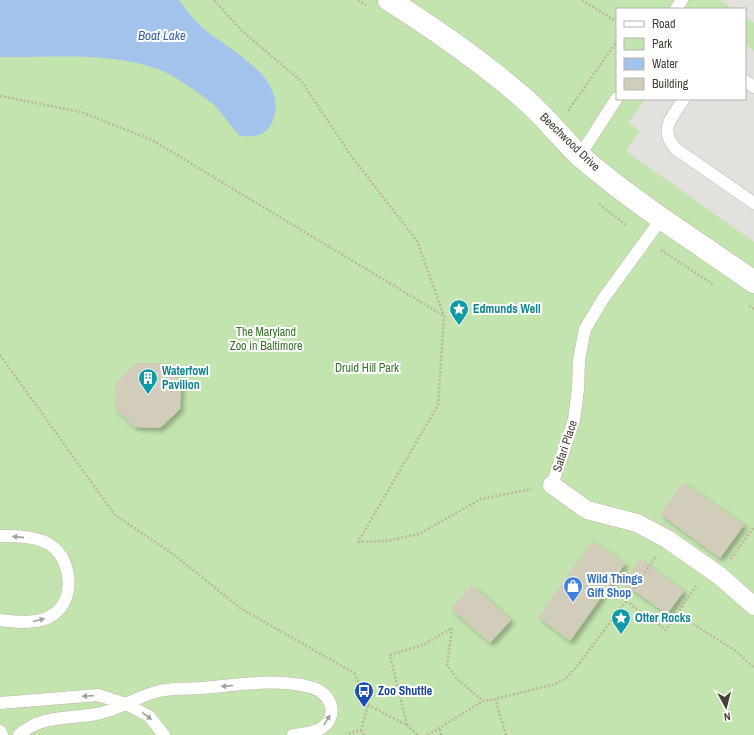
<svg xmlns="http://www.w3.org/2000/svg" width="754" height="735" viewBox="0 0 754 735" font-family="'Archivo Narrow',sans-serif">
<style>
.green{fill:#c3e4af;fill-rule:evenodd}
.parking{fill:#e2e1dd}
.water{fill:#a3c2ec}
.building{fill:#d2cdba;filter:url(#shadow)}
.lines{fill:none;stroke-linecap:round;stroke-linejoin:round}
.service-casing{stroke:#bcb8a8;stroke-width:13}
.pedestrian-casing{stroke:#bcb8a8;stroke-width:19}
.minor-casing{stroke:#bcb8a8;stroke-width:23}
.path{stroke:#bdb799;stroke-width:2.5;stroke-dasharray:2 2;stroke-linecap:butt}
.service{stroke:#fff;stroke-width:12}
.pedestrian{stroke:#fff;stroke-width:18}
.minor{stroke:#fff;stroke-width:22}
.oneway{fill:#a1a09a}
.labels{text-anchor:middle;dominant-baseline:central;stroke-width:4;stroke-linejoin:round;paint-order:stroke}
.street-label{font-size:12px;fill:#434035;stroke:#fff}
.culture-label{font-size:12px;font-weight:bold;fill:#0d838f;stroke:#fff;text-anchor:start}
.park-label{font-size:12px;fill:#3a722b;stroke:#fff}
.shop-label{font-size:12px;font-weight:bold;fill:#366cbe;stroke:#fff;text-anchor:start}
.transit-label{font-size:12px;font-weight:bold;fill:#164399;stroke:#fff;text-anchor:start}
.water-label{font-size:13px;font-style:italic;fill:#3364aa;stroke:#fff}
</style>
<defs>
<filter id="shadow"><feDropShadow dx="3.5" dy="3.5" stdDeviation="2" flood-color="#0004"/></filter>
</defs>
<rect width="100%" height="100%" fill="#f1f0e4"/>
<path class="green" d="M 0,0 L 754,0 L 754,735 L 0,735 ZM 617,9 L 745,9 L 745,99 L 617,99 Z"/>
<g class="parking">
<path d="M 720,0 L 754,0 L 754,23 L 745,17 L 745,9 L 733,9 Z"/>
<path d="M 745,44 L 754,51 L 754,242 L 626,151 L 640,131 L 628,123 L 645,99 L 745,99 Z"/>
</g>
<path class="water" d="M 0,0 L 179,0 C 186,10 196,22 205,30 C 231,51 293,81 271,124 C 265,137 252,137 240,136 C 230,126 222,112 212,103 C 196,91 176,76 158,69 C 108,51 52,58 0,57 Z"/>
<g class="building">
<path d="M 136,363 L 162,363 L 181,382 L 180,409 L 160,428 L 134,427 L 115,408 L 116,382 Z"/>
<path d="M 683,482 L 744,525 L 720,558 L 660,514 Z"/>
<path d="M 592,541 L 625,564 L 570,641 L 538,617 Z"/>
<path d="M 640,559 L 684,591 L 667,614 L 623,583 Z"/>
<path d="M 472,585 L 511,620 L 490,643 L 451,609 Z"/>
</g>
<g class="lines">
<g class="service-casing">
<g id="service">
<path d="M 676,9 L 682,0"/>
<path d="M 745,81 L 754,87"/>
<path d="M 684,99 C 672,117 658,129 676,149 L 754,203"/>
<path d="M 580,155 L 617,98"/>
<path d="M 552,485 L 574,420 L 578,389 L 579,360 L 585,329 L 603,299 L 662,218"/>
<path d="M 0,536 C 16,536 40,536 53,547 C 72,562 75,599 54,614 C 39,625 17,622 0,620"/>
<path d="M 0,703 L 98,695 L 126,704 L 149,716 L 164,735"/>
<path d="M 0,731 L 2,735"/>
<path d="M 19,735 C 41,715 68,719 96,714 C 118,711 137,696 159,691 C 172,688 188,689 201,688 C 237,685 275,678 310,687 C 331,692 341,716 320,729 C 312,733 302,734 293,735"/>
</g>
</g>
<g class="pedestrian-casing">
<path id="pedestrian" d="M 552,485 L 587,510 L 637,523 L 667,539 L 720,576 L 754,606"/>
</g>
<g class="minor-casing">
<path id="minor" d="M 389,0 C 438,31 484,63 528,102 C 546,118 562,139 580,156 C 634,203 696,241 754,282"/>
</g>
<g class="path">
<path d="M 214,0 L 242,31 L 302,82 L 352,157 L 417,241 L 444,316 L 438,405 L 358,542 L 386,541 L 419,534 L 481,499 L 532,489"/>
<path d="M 358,0 L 366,5"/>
<path d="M 582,0 L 617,22"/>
<path d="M 0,96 L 81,112 L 152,140 L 444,316"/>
<path d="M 568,111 L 617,41"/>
<path d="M 599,204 L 626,225"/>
<path d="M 661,250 L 714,285"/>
<path d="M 749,306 L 754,309"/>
<path d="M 0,355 L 115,515 L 173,554 L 240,608 L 354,673 L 362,688 L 368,705 L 361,730 L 346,734"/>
<path d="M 731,559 L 754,527"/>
<path d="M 626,601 L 666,630 L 677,614 L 736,651 L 754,668"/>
<path d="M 677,614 L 696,586"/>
<path d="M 452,628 L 447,665 L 457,679 L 483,701"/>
<path d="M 368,705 L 407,725 L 418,735"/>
<path d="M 407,725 L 390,655 L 425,644 L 452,628"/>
<path d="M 440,729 L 441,735"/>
<path d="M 361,730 L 364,735"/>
<path d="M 428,735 L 483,701 L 495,699"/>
<path d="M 506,735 L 495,699 L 555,684 L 565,679 L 578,665 L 626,601 L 656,556"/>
</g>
<use href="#service" class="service"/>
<use href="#pedestrian" class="pedestrian"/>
<use href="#minor" class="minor"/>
</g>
<defs><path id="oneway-solid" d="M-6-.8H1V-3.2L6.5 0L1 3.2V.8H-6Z"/></defs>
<g class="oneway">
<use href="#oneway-solid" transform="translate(18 537) rotate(-174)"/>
<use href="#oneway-solid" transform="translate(39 620) rotate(-14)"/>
<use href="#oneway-solid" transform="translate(227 686) rotate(175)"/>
<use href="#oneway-solid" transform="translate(88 696) rotate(177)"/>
<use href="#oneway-solid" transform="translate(147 716) rotate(37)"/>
<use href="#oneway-solid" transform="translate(327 720) rotate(-58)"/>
</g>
<defs>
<g id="sight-pin" transform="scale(1)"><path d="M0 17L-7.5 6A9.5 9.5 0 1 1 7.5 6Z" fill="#0f9aa8" stroke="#fff"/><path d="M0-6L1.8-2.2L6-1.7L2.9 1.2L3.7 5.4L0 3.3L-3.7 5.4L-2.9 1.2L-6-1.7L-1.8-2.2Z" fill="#fff"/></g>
<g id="building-pin" transform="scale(1)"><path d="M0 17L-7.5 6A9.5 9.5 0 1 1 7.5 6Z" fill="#0f9aa8" stroke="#fff"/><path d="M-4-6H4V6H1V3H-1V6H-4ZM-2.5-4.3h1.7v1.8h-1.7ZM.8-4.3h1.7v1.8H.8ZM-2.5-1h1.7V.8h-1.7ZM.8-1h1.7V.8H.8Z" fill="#fff"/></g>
<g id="shop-pin" transform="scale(1)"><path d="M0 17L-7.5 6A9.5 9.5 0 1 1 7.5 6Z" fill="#3f7fe0" stroke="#fff"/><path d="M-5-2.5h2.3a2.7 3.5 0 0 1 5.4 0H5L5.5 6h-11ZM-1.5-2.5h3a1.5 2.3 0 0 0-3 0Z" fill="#fff"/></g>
<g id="bus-pin" transform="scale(1)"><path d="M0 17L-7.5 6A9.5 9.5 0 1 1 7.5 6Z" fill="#1a4fb4" stroke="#fff"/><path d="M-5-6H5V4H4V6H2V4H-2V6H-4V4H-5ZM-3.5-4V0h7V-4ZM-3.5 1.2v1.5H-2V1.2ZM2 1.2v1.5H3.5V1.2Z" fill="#fff"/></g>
</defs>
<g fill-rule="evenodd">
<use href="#sight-pin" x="459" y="309"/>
<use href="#building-pin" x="148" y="378"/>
<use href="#shop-pin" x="573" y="586"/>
<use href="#sight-pin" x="621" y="618"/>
<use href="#bus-pin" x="364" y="691"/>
</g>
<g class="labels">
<g class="street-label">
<text transform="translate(570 142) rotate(44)">Beechwood Drive</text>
<text transform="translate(565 446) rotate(-72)">Safari Place</text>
</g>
<g class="culture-label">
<text x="473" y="309">Edmunds Well</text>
<text x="162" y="371">Waterfowl<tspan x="162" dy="14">Pavilion</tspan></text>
<text x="635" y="618">Otter Rocks</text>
</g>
<g class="park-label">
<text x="266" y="332">The Maryland<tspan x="266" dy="14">Zoo in Baltimore</tspan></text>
<text x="367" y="368">Druid Hill Park</text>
</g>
<g class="shop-label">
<text x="587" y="579">Wild Things<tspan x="587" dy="14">Gift Shop</tspan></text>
</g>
<g class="transit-label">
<text x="378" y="691">Zoo Shuttle</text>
</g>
<g class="water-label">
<text x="162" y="35">Boat Lake</text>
</g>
</g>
<rect x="616" y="8" width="130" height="92" fill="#ffffff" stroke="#b4b3ae"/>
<rect x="624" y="21" width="20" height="6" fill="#ffffff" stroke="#b4b3ae"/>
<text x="652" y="28" font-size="12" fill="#434035">Road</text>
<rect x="624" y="38" width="20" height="12" fill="#c3e4af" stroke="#b4b3ae"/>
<text x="652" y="48" font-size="12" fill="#434035">Park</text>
<rect x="624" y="58" width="20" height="12" fill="#a3c2ec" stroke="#b4b3ae"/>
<text x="652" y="68" font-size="12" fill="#434035">Water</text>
<rect x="624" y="78" width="20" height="12" fill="#d2cdba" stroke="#b4b3ae"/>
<text x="652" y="88" font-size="12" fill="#434035">Building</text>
<g transform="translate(726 707) rotate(173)" stroke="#ffffff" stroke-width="3" paint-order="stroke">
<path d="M0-3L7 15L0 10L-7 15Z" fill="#434035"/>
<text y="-6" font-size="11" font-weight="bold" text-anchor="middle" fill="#434035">N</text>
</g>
</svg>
